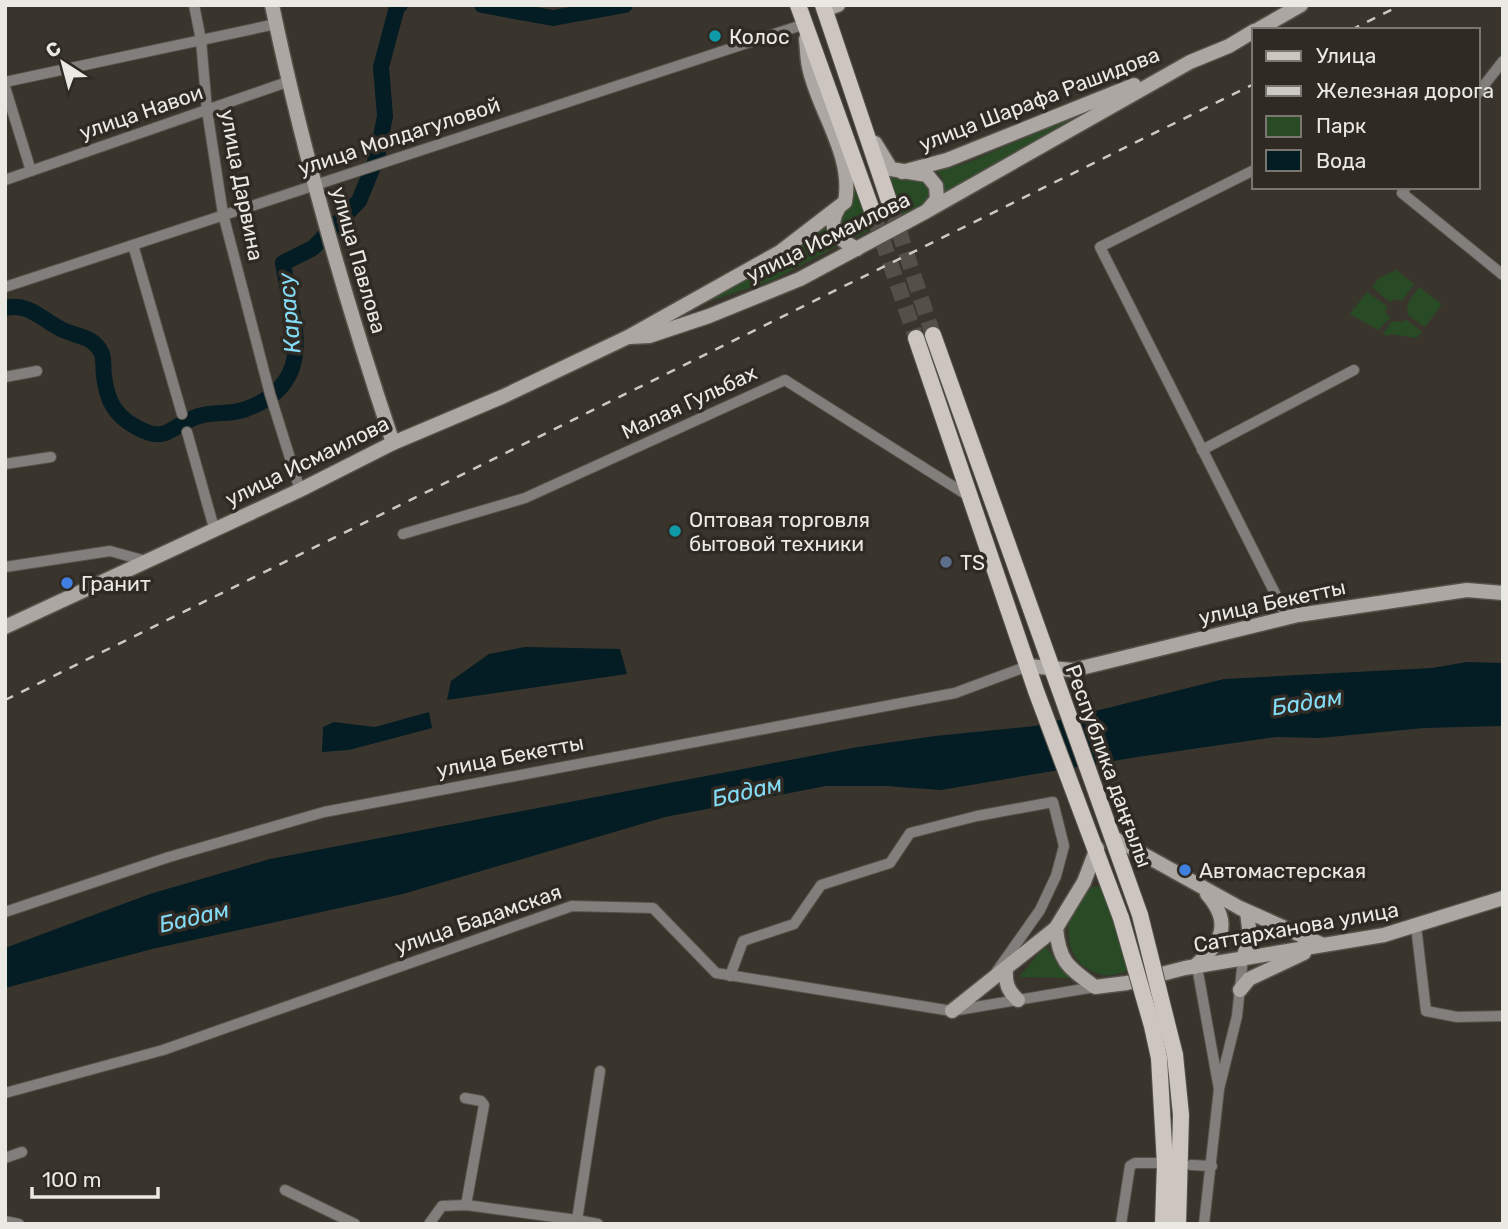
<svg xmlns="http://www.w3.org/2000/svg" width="1508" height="1229" viewBox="0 0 1508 1229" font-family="Rubik,sans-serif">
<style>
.green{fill:#284a24}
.water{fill:#041c23}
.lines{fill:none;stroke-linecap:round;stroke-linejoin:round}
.river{stroke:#041c23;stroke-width:16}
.primary-tunnel{stroke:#545048;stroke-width:16;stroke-dasharray:16 8;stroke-linecap:butt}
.street-casing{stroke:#55524a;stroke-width:12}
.secondary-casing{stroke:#55524a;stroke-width:17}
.primary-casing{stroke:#55524a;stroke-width:18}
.street{stroke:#827e7b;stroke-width:10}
.secondary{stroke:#aca7a2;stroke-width:14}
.primary{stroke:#cdc6c0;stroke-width:16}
.rail{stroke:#ccc9c4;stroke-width:2.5;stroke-dasharray:9 9;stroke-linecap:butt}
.primary-bridge-casing{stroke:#55524a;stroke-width:18;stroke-linecap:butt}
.primary-bridge{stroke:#cdc6c0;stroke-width:16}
.culture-dot{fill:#0f9aa8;stroke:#2f2b24;stroke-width:2.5}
.service-dot{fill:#5c6f8a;stroke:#2f2b24;stroke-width:2.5}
.shop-dot{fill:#3f7fe0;stroke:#2f2b24;stroke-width:2.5}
.labels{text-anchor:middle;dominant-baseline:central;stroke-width:7;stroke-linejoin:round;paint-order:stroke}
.poi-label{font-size:21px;fill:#ebe9e4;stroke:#2f2b24;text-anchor:start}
.street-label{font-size:21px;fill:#ebe9e4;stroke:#2f2b24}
.water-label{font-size:23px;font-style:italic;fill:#84dbf5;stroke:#2f2b24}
</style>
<rect width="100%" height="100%" fill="#39352d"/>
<g class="green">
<path d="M 1085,112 L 945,192 L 943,179 L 937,171 L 965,164 Z"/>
<path d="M 875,159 C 895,182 896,176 923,180 L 929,188 L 929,198 L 920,206 L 897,217 Z"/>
<path d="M 853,181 L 871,229 L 857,237 L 850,236 L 840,224 L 840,216 C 853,204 854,197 853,181 Z"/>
<path d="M 824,226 L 828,237 L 836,247 L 773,280 L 665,316 Z"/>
<path d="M 1396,270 L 1414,284 L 1402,301 L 1395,299 L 1390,302 L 1372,287 L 1379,278 Z"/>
<path d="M 1419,287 L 1442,304 L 1425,327 L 1408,315 L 1407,305 Z"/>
<path d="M 1367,292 L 1387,306 L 1385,312 L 1390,318 L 1378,330 L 1350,314 Z"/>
<path d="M 1405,319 L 1422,332 L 1416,338 L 1391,334 L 1387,336 L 1383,334 L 1392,321 L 1402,322 Z"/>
<path d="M 1102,886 L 1131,970 C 1123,972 1111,977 1103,975 C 1071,968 1061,937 1074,909 C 1078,901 1086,894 1092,887 Z"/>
<path d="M 1045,946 L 1070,978 L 1019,977 Z"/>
</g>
<g class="water">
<path d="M 525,647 L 620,649 L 627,674 L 447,700 L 451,681 L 489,654 Z"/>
<path d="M 1467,662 L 1503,663 L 1503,726 L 1424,728 L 1320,738 L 1276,737 L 1137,757 L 941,790 L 886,786 L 826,786 L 665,817 L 403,894 L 152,949 L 5,988 L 5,948 L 150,894 L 270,859 L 858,747 L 935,736 L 1035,726 L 1224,679 L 1432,668 Z"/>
<path d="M 429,712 L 432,728 L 349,750 L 322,752 L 323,727 L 334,722 L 375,727 Z"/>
</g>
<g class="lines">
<g class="river">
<path d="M 482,5 L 553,18 L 625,5"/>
<path d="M 5,308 C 29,302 43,321 63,330 C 78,337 94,336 102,354 C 104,360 103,369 104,376 C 107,400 114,415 136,427 C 168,445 170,425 199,416 C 214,411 231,415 246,409 C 320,382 292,320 283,263 L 313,248 L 359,201 L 377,157 L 385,116 L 381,67 L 397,7 L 400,5"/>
</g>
<g class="primary-tunnel">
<path d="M 891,207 L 933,335"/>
<path d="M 874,216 L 916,338"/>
</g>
<g class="street-casing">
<g id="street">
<path d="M 194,5 L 201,40 L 207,110 L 223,214 L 270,394 L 300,490"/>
<path d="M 5,82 L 276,24"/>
<path d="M 5,87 L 31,171"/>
<path d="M 1478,93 L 1503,61"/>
<path d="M 1254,170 L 1100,247 L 1287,617"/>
<path d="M 5,180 L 290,81"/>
<path d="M 1406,187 L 1402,193 L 1503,275"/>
<path d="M 133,245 L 182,414"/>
<path d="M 5,287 L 805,24"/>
<path d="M 5,377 L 37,371"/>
<path d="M 187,432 L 214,528"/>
<path d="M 1202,450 L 1354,370"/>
<path d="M 5,464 L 51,457"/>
<path d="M 403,534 L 525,498 L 785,380 L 970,497"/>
<path d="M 5,567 L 110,551 L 146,561"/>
<path d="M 5,912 L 169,857 L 324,812 L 955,693 L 1028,666"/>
<path d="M 1416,926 L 1426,1011 L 1457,1017 L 1503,1016"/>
<path d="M 1197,967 L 1219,1089 L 1237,1016 L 1243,959"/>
<path d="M 730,976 L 743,941 L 794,924 L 821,885 L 890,863 L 910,833 L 977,816 L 1053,802 L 1064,846 L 1056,876 L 1040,910 L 997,971"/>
<path d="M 5,1093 L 163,1050 L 572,906 L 653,908 L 716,973 L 952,1011 L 1095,987"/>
<path d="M 465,1098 L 481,1101 L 484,1105 L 466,1205"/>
<path d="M 5,1158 L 22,1152"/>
<path d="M 1191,1165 L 1212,1166"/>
<path d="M 285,1190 L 355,1224"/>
<path d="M 5,1221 L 19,1224"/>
<path d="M 429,1224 L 442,1206 L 466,1205 L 577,1220"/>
<path d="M 598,1224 L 577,1220 L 600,1071"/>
<path d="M 1121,1224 L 1130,1166 L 1135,1163 L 1157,1163"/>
<path d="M 1204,1224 L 1219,1089"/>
</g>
</g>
<g class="secondary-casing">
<g id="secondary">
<path d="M 272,5 C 303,153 345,300 393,443"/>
<path d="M 824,10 L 838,5"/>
<path d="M 1257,30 L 1301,5"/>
<path d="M 875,143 L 891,169 L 927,175 L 936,186 L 937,199 L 928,210"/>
<path d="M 902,172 L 947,160 L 1134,85"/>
<path d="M 838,209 C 826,228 839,240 857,249"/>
<path d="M 629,337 L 649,336 L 709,316 L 800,279 L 927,211 L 1190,62 L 1229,46 L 1254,31"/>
<path d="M 5,627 L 300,490 L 393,443 L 504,396 L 628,337 L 780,252 L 845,202 C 854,155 818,111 809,67 C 807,58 807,48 806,39"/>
<path d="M 1028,666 L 1073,670 L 1298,615 L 1467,590 L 1503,593"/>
<path d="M 1114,838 L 1240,908 L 1323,945"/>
<path d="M 1056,928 C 1059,962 1068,967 1095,987 L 1127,983 L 1185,968 L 1384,935 L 1503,898"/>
<path d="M 1243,959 L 1250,936 L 1247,912"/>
<path d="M 1194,967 C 1220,943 1234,925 1207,894"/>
<path d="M 1006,968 C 1005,982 1007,990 1018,1000"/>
<path d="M 1240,990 L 1249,979 L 1304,953"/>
<path d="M 952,1011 L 1056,928 L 1084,882 L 1097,848"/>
</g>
</g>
<g class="primary-casing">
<g id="primary">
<path d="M 798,5 L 874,216"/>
<path d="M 823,5 L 891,207"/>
<path d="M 933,335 L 1140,915"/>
<path d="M 916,338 L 1036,691 L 1121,918"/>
<path d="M 1175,1055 L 1181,1115 L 1178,1224"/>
<path d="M 1159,1058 L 1165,1164 L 1163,1224"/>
</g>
</g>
<use href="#street" class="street"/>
<use href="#secondary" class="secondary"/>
<use href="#primary" class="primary"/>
<g class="rail">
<path d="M 1351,30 L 1401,5"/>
<path d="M 5,700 L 1254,84"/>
</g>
<g class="primary-bridge-casing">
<g id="primary-bridge">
<path d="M 1140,915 L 1175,1055"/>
<path d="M 1121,918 L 1152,1026 L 1159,1058"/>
</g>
</g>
<use href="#primary-bridge" class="primary-bridge"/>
</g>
<g class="culture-dot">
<circle cx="715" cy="36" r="7"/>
<circle cx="675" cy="531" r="7"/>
</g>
<circle class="service-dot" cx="946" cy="562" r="7"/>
<g class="shop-dot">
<circle cx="67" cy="583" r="7"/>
<circle cx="1185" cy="870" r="7"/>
</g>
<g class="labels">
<g class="poi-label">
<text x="729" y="36">Колос</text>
<text x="689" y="519">Оптовая торговля<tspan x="689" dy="24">бытовой техники</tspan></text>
<text x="960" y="562">TS</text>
<text x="81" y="583">Гранит</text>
<text x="1199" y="870">Автомастерская</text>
</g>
<g class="street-label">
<text transform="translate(1039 99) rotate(-21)">улица Шарафа Рашидова</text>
<text transform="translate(141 112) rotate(-19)">улица Навои</text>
<text transform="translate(399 136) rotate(-18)">улица Молдагуловой</text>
<text transform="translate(242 185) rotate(79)">улица Дарвина</text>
<text transform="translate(828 237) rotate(-26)">улица Исмаилова</text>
<text transform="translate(359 260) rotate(74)">улица Павлова</text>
<text transform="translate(689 402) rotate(-25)">Малая Гульбах</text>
<text transform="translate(307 461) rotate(-26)">улица Исмаилова</text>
<text transform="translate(1272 602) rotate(-12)">улица Бекетты</text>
<text transform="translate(510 756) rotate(-11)">улица Бекетты</text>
<text transform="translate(1109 766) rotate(70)">Республика даңғылы</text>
<text transform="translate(478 919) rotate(-19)">улица Бадамская</text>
<text transform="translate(1296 927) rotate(-10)">Саттарханова улица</text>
</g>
<g class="water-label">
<text transform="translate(289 313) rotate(-95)">Карасу</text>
<text transform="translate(1307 702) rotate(-9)">Бадам</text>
<text transform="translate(747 791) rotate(-13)">Бадам</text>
<text transform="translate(194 917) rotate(-13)">Бадам</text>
</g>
</g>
<rect width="1508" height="1229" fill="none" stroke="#ebe9e4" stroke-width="14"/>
<rect x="1252" y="28" width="228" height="161" fill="#2f2b24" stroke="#7a7771" stroke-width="2"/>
<rect x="1266" y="51" width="35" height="10" fill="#cdc6c0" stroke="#7a7771" stroke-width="2"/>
<text x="1316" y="63" font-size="21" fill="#ebe9e4">Улица</text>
<rect x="1266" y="86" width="35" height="10" fill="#ccc9c4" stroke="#7a7771" stroke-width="2"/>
<text x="1316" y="98" font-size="21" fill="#ebe9e4">Железная дорога</text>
<rect x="1266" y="116" width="35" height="21" fill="#284a24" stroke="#7a7771" stroke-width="2"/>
<text x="1316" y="133" font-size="21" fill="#ebe9e4">Парк</text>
<rect x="1266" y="150" width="35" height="21" fill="#041c23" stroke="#7a7771" stroke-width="2"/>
<text x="1316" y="168" font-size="21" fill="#ebe9e4">Вода</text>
<g transform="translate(63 63) rotate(324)" stroke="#2f2b24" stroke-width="5" paint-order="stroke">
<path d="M0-5L12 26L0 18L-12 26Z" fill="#ebe9e4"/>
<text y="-10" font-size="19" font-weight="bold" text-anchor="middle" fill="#ebe9e4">С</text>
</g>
<path d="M32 1187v10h126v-10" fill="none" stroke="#ebe9e4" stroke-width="3.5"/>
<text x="42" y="1187" font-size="21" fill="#ebe9e4" stroke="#2f2b24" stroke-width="5" paint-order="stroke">100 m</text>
</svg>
